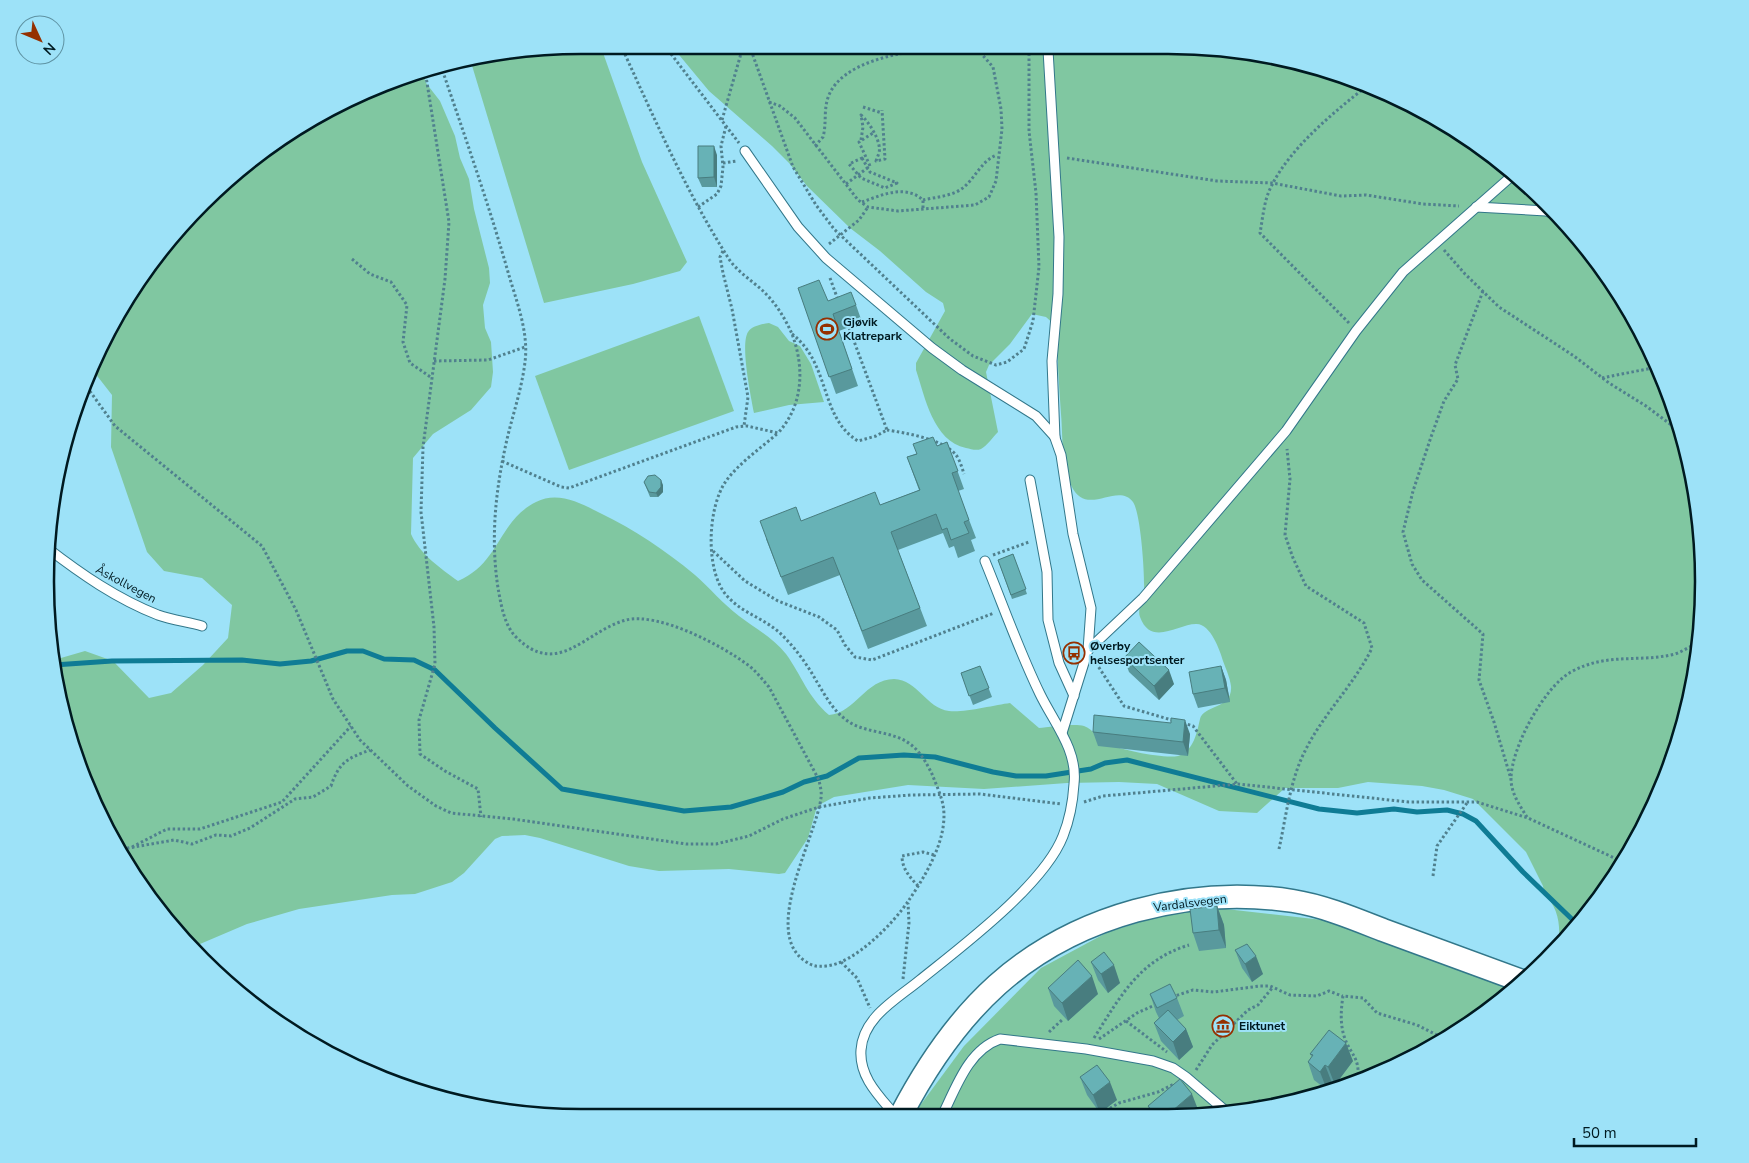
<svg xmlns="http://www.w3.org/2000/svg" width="1749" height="1163" viewBox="0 0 1749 1163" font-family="'Nunito Sans',sans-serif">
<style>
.green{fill:#80c7a1}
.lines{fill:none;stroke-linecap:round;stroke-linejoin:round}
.stream{stroke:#0f7c95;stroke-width:5}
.lane-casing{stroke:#32778a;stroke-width:11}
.secondary-casing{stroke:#32778a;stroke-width:25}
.path{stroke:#50808e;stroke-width:3;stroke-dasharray:2.5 2.5;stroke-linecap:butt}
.lane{stroke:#fff;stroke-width:9}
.secondary{stroke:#fff;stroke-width:22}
.wall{fill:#59999d}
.shaded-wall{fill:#487d7f}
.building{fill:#67b2b6;stroke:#487d7f}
.labels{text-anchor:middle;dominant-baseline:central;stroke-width:4;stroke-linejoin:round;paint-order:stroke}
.poi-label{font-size:12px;font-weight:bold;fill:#001a21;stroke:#9de2f8;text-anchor:start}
.street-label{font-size:12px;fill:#001a21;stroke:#9de2f8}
.rim{fill:none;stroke:#001a21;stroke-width:2.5}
</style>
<rect width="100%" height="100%" fill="#9de2f8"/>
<g class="green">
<path d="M 511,50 L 602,50 L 642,162 L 687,262 L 680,271 L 633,284 L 544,303 L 470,59 Z"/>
<path d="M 675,50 L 1238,50 L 1307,63 L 1405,100 L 1521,178 L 1593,255 L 1649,344 L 1686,443 L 1703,547 L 1699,652 L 1675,754 L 1632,850 L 1571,935 L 1558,947 C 1561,926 1559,909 1544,893 L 1543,886 L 1526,852 L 1473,799 L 1444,790 L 1422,786 L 1368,782 L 1338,788 L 1285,788 L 1257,813 L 1219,811 L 1157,784 L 1119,782 L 1067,783 L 984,789 L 908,785 L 834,797 L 821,804 L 816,810 L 808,838 L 785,873 L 779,874 L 729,869 L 659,871 L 629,866 L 540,838 L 525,835 L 502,836 L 495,839 L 464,873 L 452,882 L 415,894 L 392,895 L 299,909 L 247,924 L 193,947 L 156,908 L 117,850 L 86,787 C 83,776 86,768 82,761 L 80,769 L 55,686 L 54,660 L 85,651 L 113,661 L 149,698 L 171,693 L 203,665 L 228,638 L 232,605 L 202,578 L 164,571 L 147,552 L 111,447 L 112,395 L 91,368 L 156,255 L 228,178 L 283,136 L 409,73 L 422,71 L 426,83 L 440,101 L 455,136 L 460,158 L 469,179 L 474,209 L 489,268 L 490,283 L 483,305 L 485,328 L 491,342 L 493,372 L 491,387 L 471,410 L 433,434 L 413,458 L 411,534 C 419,553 441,569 458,581 C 500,563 498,521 536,502 C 558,491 580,503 600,513 C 635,530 665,550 695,575 C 710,588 723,604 739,616 C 755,628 773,638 786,654 C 802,676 807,696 829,715 C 855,713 866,679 894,679 C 918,680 926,708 949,711 C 963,713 995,705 1010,703 L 1039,728 C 1049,727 1075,723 1084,726 C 1093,729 1099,740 1108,744 C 1122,750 1164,759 1178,756 C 1194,751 1197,732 1200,719 C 1203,705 1233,709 1231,686 C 1230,678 1226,669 1223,661 C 1220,650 1210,623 1196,624 C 1178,624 1151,647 1140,617 C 1137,609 1143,600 1144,592 C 1145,576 1141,514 1133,502 C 1117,481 1086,519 1071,485 C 1061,463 1063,437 1061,414 C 1059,385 1057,357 1057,327 L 1046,317 L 1032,314 L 1010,344 L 989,365 L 986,372 L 998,432 C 993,437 987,446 981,449 C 976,451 971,449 966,448 C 933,441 925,397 916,370 L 916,363 L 945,311 L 943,303 L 926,292 L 880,251 L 850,228 L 807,186 L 789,163 L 772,146 L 709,91 Z"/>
<path d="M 699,316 L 734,411 L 569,470 L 535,376 Z"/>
<path d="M 769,323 L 778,327 L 789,341 L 800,346 L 811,364 L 824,402 L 789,405 L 754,413 C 751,397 740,345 748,332 C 752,326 762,324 769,323 Z"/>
<path d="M 1217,908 L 1323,920 L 1345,925 L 1515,987 L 1494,1007 L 1405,1063 L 1306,1100 L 1202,1117 L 913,1115 L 964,1046 L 1041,968 L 1108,932 L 1163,915 Z"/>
</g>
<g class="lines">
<path class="stream" d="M 54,665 L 112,661 L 242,660 L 280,664 L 311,661 L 347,651 L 363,651 L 384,659 L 414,660 L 435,670 L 495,728 L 562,789 L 684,811 L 731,807 L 783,792 L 804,782 L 827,776 L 859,758 L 904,755 L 935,757 L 993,772 L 1016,776 L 1046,776 L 1091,769 L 1105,763 L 1127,760 L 1319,809 L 1357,813 L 1394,809 L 1417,812 L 1447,810 L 1463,814 L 1476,821 L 1523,872 L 1578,925"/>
<g class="lane-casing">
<g id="lane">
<path d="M 1048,50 L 1059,237 L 1058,294 L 1052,361 L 1055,438 L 1061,455 L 1073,534 L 1091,608 L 1088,650"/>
<path d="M 745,151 L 798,227 L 826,258 L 932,348 L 962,370 L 1036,416 L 1055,437"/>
<path d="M 1476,207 L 1546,211 L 1556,215"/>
<path d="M 1030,480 L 1047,572 L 1048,620 L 1059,663 L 1074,696"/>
<path d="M 46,547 C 81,574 117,599 158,615 C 172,620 188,622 202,626"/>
<path d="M 1062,733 L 1088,650 L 1143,598 L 1286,431 L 1356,331 L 1403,272 L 1514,174"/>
<path d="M 895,1115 C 879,1096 859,1077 861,1050 C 863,1017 897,999 920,980 C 961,947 1044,885 1063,836 C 1069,821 1073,800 1074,784 C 1078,750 1054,723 1040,694 C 1019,651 1003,605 985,561"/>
<path d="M 942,1116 C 956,1088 968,1050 1000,1039 L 1086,1049 L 1153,1061 L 1173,1068 L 1186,1077 L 1228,1113"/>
</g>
</g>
<g class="secondary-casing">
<path id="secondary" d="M 901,1115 C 926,1067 957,1021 997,985 C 1075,915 1190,885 1293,901 C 1324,906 1355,919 1383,930 C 1430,947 1476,964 1522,981"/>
</g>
<g class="path">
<path d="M 668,50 L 739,143"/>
<path d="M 751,50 L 793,167 L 816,205 L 834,229 L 950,339 L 973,356 L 996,365 L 1007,362 L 1024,349 L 1033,321 L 1039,267 L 1036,193 L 1029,131 L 1029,50"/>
<path d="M 441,66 C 464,134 488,202 508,272 C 516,300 529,332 525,362 C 522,387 514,411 508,435 C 496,486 490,536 498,588 C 501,604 504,625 516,637 C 558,679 585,631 626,620 C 659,612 721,645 748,665 C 756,671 762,679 769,687 L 819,780 C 820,786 822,792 821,798 C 816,837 761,932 805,961 C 812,966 817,967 826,966 C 854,964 894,923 909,900 C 926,875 949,837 943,805 C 941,795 936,784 932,774 C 927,764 920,751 910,744 C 892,730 863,734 845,719 C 832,709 825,695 817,682 C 808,666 797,650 784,637 C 766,618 744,615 727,596 C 705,572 707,508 726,481 C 739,463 761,448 778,433"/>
<path d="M 425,70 L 449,222 L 445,279 L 423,447 L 421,512 L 434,627 L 435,664 L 419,720 L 420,754 L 445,771 L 478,789 L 481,817"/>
<path d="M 769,102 L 780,106 L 795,118 L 858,200 L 868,207 L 898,211 L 975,205 L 989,197 L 996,181 L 1002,129 L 1001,109 L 993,67 L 979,51 L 970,50"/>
<path d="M 863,107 L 882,113"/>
<path d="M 722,120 L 742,50"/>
<path d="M 861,140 L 863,127 L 861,115 C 869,122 882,142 879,153 C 878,156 877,158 876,161 L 885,159 L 882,110"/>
<path d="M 815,146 L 823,137 C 827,123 823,109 829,95 C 842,63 898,52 929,50"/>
<path d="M 862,158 L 870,172 L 897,183 L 885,188 L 861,178 L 849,164 Z"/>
<path d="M 1067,158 L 1217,181 L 1272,183 L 1341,196 L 1366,195 L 1423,204 L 1459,206"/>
<path d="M 723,163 L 737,161"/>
<path d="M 846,184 L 870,166 L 859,142 L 873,133"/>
<path d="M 923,200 C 936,197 954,196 964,187 C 976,177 982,160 997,155"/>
<path d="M 862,202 C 882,195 905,184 923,200 L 923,208"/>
<path d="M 698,207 L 717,194 L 721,186 L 723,167 L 721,146 L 726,126"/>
<path d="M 829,244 L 859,220 L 868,207"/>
<path d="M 1444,250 L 1465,274 L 1499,307 L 1574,356 L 1609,383 L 1646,406 L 1682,433"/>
<path d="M 723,251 L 720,257 L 723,273 L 732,309 L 748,397 L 744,426"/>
<path d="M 352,259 L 370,274 L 391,282 L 407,305 L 403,342 L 410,363 L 432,378"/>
<path d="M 830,278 L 838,300"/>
<path d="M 1483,291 L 1455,365 L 1458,379 L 1444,401 L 1431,437 L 1413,491 L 1403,532 L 1412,564 L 1422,580 L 1483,634 L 1479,680 L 1494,722 L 1511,779"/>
<path d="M 1349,323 L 1260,233 C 1263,217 1264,199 1272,185 C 1291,147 1334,112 1367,86"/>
<path d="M 792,334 C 831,364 819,417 858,441 L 876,436 L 887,430 L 848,325"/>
<path d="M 434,361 L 488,360 L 525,347"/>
<path d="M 1602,378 L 1657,367"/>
<path d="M 84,383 L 115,426 L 262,546 L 296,610 L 333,699 L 360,740 L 408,786 L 436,806 L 451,813 L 513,819 L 686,844 L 716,844 L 749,836 L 783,819 L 819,807 L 870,798 L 911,795 L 980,794 L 1061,804"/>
<path d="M 887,430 C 906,433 943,439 956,455 C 960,460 962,468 964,474"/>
<path d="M 502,461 L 561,487 L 569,488 L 736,427 L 747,426 L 778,433 C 803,406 805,368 792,334 C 785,318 775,302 762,290 C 751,280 735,270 727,256 C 686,191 655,120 623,50"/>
<path d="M 713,551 L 745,581 L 778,601 L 819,617 L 837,630 L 845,645 L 855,657 L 872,660 L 994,613"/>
<path d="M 993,555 L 1029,542"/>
<path d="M 1096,663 L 1124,706 L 1175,721"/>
<path d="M 1183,723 L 1193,726 L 1237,784"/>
<path d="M 1084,802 L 1103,796 L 1238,784 L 1409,802 L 1477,802 L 1528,818 L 1623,862"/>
<path d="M 1527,817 C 1520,806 1511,793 1511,779 C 1511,748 1544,687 1571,672 C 1607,652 1639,663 1675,654 C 1684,651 1691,645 1700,643"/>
<path d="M 132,847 L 167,829 L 200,829 L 282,802 L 351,726"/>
<path d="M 1279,849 C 1286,817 1290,780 1305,751 C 1323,714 1354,685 1372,648 L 1364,623 L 1306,586 L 1293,558 L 1285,535 L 1290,479 L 1287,449"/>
<path d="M 117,850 L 174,840 L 192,844 L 216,835 L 231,836 L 250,828 L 295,799 L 313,797 L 331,786 C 339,762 348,758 370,750"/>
<path d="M 1433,876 L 1437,846 L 1467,803"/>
<path d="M 918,886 C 910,877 902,869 902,856 L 923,852 L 934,855"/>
<path d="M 841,962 L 857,978 L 870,1008"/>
<path d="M 903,979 L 909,923 L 908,903"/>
<path d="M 1172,997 L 1193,990 L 1214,992 L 1260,986 L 1270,986 L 1290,995 L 1317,996 L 1329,991 L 1342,996"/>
<path d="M 1126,1021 L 1167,1052"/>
<path d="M 1049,1032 L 1063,1019"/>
<path d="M 1094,1038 C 1120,997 1139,960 1189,945"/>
<path d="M 1099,1039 L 1137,1013 L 1157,1004"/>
<path d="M 1196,1070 L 1212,1045 L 1248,1010 L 1258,1005 L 1273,987"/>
<path d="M 1358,1080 C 1360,1056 1350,1055 1344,1036 C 1340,1023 1341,1009 1343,996 L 1363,998 L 1377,1013 L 1417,1025 L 1437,1035 C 1425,1057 1380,1066 1359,1080"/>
<path d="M 1239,1108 C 1256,1099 1268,1099 1287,1103"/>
<path d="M 1097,1116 L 1119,1103 L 1158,1092 L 1174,1084"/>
</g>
<use href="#lane" class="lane"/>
<use href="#secondary" class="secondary"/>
</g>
<g class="wall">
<path d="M 717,155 L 717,187 L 702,187 L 698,178 Z"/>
<path d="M 798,288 L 828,301 L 856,305 L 862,322 L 839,331 L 858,386 L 836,394 Z"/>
<path d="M 947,442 L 964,489 L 958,491 L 976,538 L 971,540 L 975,551 L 958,558 L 954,546 L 949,548 L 943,533 L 898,550 L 927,626 L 868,649 L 840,575 L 788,595 L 766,539 L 801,521 L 880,505 L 919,490 L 907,457 Z"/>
<path d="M 644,482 L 663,485 L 663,492 L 658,497 L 650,497 Z"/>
<path d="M 1013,554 L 1027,594 L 1012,599 L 998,560 Z"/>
<path d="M 1124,658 L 1174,684 L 1159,700 L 1129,672 Z"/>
<path d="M 980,666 L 992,697 L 973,705 L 961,673 Z"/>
<path d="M 1221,666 L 1226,680 L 1230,702 L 1198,708 L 1193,694 Z"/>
<path d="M 1171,723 L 1190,734 L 1188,756 L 1098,746 L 1093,732 Z"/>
<path d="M 1217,906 L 1224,925 L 1226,948 L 1199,951 L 1193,933 Z"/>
<path d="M 1235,950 L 1263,974 L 1252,982 L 1242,968 Z"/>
<path d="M 1091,962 L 1120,983 L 1108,993 L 1098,980 Z"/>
<path d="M 1048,988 L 1098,994 L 1068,1021 L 1054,1006 Z"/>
<path d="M 1150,994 L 1177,998 L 1184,1016 L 1177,1020 L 1186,1029 L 1193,1047 L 1179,1060 L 1161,1041 L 1154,1023 L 1159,1018 L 1156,1012 Z"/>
<path d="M 1310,1054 L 1353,1061 L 1335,1085 L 1332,1083 L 1327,1090 L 1314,1080 L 1308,1062 L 1312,1057 Z"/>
<path d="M 1080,1077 L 1117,1100 L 1100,1113 L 1087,1095 Z"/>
<path d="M 1148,1106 L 1199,1112 L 1193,1117 L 1152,1117 Z"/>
</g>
<g class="shaded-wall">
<path d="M 714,146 L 717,155 L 717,187 L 714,177 Z"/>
<path d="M 661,480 L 663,485 L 663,492 L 658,497 L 656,493 Z"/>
<path d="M 1221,666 L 1226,680 L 1230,702 L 1225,688 Z"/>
<path d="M 1169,670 L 1174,684 L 1159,700 L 1154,686 Z"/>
<path d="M 1185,720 L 1190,734 L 1188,756 L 1183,742 Z"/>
<path d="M 1217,906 L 1224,925 L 1226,948 L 1219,930 Z"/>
<path d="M 1256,956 L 1263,974 L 1252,982 L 1245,964 Z"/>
<path d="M 1114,965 L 1120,983 L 1108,993 L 1101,974 Z"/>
<path d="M 1092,976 L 1098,994 L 1068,1021 L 1062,1003 Z"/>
<path d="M 1186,1029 L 1193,1047 L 1179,1060 L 1173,1042 Z"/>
<path d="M 1346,1043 L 1353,1061 L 1335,1085 L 1328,1067 Z"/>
<path d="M 1325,1065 L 1332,1083 L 1327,1090 L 1320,1072 Z"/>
<path d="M 1110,1082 L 1117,1100 L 1100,1113 L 1093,1095 Z"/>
<path d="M 1192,1094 L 1199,1112 L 1193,1117 L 1165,1117 Z"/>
</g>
<g class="building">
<path d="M 698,146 L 714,146 L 714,177 L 698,178 Z"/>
<path d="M 819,280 L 828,301 L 851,292 L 856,305 L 833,314 L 852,369 L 829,377 L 798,288 Z"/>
<path d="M 933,437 L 937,446 L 947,442 L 958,471 L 952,473 L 969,520 L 964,522 L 969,533 L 951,540 L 947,528 L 942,530 L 936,514 L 891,532 L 920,608 L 862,631 L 833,557 L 781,577 L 760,521 L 796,507 L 801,521 L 875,492 L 880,505 L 920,490 L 907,457 L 917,454 L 913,444 Z"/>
<path d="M 655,475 L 661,480 L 661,487 L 656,493 L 649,492 L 644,482 L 648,476 Z"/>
<path d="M 1013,554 L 1026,589 L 1011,595 L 998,560 Z"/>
<path d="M 1139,642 L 1169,670 L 1154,686 L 1124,658 Z"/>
<path d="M 980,666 L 989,688 L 969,696 L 961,673 Z"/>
<path d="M 1221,666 L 1225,688 L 1193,694 L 1189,672 Z"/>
<path d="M 1094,715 L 1171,723 L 1171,718 L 1185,720 L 1183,742 L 1093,732 Z"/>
<path d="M 1217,906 L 1219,930 L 1193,933 L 1190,909 Z"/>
<path d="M 1247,944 L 1256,956 L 1245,964 L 1235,950 Z"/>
<path d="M 1104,952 L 1114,965 L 1101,974 L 1091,962 Z"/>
<path d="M 1078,960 L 1092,976 L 1062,1003 L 1048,988 Z"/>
<path d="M 1170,984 L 1177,998 L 1157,1008 L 1150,994 Z"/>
<path d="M 1168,1010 L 1186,1029 L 1173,1042 L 1154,1023 Z"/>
<path d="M 1329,1030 L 1346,1043 L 1328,1067 L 1325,1065 L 1320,1072 L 1308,1062 L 1313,1055 L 1310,1054 Z"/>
<path d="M 1097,1065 L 1110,1082 L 1093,1095 L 1080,1077 Z"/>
<path d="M 1180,1079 L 1192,1094 L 1165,1117 L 1157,1117 L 1148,1106 Z"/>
<path d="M 948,1110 L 971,1116 L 946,1116 Z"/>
</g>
<defs>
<g id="stadium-ring" transform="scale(1.125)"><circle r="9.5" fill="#9de2f8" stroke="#953000" stroke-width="1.5"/><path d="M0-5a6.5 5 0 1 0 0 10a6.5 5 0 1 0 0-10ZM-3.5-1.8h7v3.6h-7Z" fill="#953000"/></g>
<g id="bus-ring" transform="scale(1.125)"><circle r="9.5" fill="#9de2f8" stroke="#953000" stroke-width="1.5"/><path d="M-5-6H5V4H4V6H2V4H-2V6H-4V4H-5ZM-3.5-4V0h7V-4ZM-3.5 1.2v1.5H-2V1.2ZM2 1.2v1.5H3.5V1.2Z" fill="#953000"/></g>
<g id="museum-ring" transform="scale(1.125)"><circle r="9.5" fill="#9de2f8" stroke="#953000" stroke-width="1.5"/><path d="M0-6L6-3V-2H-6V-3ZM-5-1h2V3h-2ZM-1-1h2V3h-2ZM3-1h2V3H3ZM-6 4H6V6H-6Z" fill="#953000"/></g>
</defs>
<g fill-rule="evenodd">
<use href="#stadium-ring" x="827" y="329"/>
<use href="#bus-ring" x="1074" y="653"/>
<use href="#museum-ring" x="1223" y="1026"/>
</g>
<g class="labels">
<g class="poi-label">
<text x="843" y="322">Gjøvik<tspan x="843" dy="14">Klatrepark</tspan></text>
<text x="1090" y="646">Øverby<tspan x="1090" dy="14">helsesportsenter</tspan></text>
<text x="1239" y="1026">Eiktunet</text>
</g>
<g class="street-label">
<text transform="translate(126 584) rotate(28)">Åskollvegen</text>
<text transform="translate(1190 903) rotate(-7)">Vardalsvegen</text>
</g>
</g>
<path d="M0 0H1749V1163H0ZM581 54H1168A527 527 0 0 1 1695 581V582A527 527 0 0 1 1168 1109H581A527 527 0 0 1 54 582V581A527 527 0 0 1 581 54Z" fill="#9de2f8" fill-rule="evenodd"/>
<path class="rim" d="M581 54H1168A527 527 0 0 1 1695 581V582A527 527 0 0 1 1168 1109H581A527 527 0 0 1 54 582V581A527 527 0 0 1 581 54Z"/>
<g transform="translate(40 40) rotate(134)"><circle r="24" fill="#9de2f8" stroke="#5e92a2"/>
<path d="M0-4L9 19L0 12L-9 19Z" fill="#953000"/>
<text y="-8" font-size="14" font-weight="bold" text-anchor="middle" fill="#001a21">N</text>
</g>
<path d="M1574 1138v8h122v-8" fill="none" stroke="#001a21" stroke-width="2.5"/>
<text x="1582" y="1138" font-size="15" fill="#001a21" stroke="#9de2f8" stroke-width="4" paint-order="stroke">50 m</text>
</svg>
